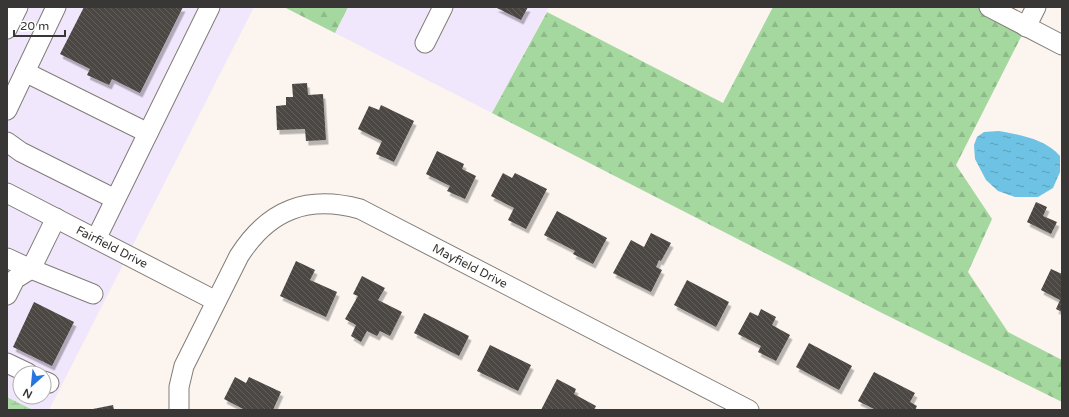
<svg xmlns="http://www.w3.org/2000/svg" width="1069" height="417" viewBox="0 0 1069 417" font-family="'Varela Round',sans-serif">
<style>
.commercial{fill:#f1e7fc;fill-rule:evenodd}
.forest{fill:url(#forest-firs)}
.wetland{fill:url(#wetland-marsh)}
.water{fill:url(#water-ripples)}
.building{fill:url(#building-back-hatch);filter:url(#shadow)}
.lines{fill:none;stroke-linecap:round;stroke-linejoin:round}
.minor-casing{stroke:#827c77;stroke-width:21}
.minor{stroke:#fff;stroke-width:19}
.labels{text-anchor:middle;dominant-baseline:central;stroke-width:4;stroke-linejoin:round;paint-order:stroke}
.street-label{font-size:12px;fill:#393735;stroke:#fff}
</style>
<defs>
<pattern id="forest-firs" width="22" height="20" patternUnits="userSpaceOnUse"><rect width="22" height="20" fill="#a4d89f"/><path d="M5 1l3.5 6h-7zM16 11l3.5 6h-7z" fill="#8eba8a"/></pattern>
<pattern id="wetland-marsh" width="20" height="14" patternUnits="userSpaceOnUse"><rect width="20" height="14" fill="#aedba9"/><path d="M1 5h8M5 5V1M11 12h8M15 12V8" fill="none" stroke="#96bd92"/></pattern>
<pattern id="water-ripples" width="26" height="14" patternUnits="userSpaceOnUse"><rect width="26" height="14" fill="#6ec2e4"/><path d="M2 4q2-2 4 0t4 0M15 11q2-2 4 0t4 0" fill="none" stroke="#5b9eba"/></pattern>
<pattern id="building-back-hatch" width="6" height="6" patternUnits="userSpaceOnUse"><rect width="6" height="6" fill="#4c4642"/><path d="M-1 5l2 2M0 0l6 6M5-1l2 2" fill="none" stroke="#645f5c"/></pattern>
<filter id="shadow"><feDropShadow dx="2.5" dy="4.5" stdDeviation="0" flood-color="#0004"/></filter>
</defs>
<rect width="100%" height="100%" fill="#fbf4ef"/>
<g class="commercial">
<path d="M 7,7 L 254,7 L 49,410 L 33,410 L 7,397 ZM 20,373 L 44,373 L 44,397 L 20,397 Z"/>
<path d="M 284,7 L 549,7 L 492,113 Z"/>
</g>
<g class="forest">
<path d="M 284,7 L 348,7 L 335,33 Z"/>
<path d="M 773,7 L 989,7 L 1026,27 L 956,165 L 992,219 L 968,272 L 1008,332 L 1062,360 L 1062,402 L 882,313 L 492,113 L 547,12 L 723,103 Z"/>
</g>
<path class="wetland" d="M 7,397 L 33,410 L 7,410 Z"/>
<path class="water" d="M 999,131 C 1020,135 1045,139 1060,156 L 1060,172 L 1053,188 L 1038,197 L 1015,197 L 998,191 L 986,180 L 975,159 L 974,145 L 977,137 L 984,132 Z"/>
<g class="building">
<path d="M 84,7 L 183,7 L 140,93 L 112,79 L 109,85 L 87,75 L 90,69 L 60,54 Z"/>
<path d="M 495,7 L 528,7 L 521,20 Z"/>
<path d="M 307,83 L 308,95 L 323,94 L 326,140 L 306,141 L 305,129 L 277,130 L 276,106 L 286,105 L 286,97 L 293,97 L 292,84 Z"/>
<path d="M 381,105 L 414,121 L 394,162 L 376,154 L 382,141 L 358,129 L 369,106 L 379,110 Z"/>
<path d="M 437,151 L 464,164 L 462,169 L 476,176 L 465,199 L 447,191 L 450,186 L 426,174 Z"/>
<path d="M 503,173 L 512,178 L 515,173 L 547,189 L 526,229 L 508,220 L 514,208 L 491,196 Z"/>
<path d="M 1036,202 L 1047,207 L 1043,216 L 1057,222 L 1051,234 L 1027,222 Z"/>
<path d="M 557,211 L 607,238 L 593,264 L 573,254 L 575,251 L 544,235 Z"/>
<path d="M 651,233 L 671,243 L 661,261 L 659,260 L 656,267 L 662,270 L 651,292 L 613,273 L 631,240 L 644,247 Z"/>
<path d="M 296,261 L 315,270 L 310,280 L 337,292 L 326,317 L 280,296 Z"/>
<path d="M 1051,269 L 1062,274 L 1062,312 L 1056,309 L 1060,300 L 1041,290 Z"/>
<path d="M 362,276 L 385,288 L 378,300 L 402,312 L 390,336 L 380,331 L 377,336 L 367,331 L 361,342 L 351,336 L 356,325 L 345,319 L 358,296 L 353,294 Z"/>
<path d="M 687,280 L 729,302 L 716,327 L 674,305 Z"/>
<path d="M 34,302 L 74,322 L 52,366 L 13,347 Z"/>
<path d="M 761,309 L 776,317 L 772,325 L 790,335 L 776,361 L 758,352 L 761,346 L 738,334 L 750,312 L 758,316 Z"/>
<path d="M 424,313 L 469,336 L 459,356 L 414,333 Z"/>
<path d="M 809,343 L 852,366 L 839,390 L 796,367 Z"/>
<path d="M 490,345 L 531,365 L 518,391 L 477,371 Z"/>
<path d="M 874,372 L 915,393 L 910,402 L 917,406 L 915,410 L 876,410 L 858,401 Z"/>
<path d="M 235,377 L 246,383 L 249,377 L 281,392 L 273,410 L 245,410 L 224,399 Z"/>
<path d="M 557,379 L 576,389 L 574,394 L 596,406 L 594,410 L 541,410 Z"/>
<path d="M 113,405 L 114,410 L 93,410 L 93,409 Z"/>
</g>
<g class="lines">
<g class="minor-casing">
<g id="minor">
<path d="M 989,7 L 1062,45"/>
<path d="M 1026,27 L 1036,7"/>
<path d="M 7,29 L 18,7"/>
<path d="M 425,43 L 443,7"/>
<path d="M 25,72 L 56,7"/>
<path d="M 7,110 L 25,72 L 148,133"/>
<path d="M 7,142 L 21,152 L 115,199"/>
<path d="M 7,193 L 216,301"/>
<path d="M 96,239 L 210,7"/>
<path d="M 7,258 L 31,269 L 93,294"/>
<path d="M 7,295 L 15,279 L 31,269 L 56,218"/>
<path d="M 7,363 L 28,373"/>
<path d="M 44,381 L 49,383"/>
<path d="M 179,410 L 179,387 L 184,366 L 239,256 C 269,209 308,195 360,209 L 749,410"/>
</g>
</g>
<use href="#minor" class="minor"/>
</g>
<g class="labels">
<g class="street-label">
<text transform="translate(112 247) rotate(27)">Fairfield Drive</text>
<text transform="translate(470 266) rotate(27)">Mayfield Drive</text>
</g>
</g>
<rect width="1069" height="417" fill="none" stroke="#393735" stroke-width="16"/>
<g transform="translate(32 385) rotate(207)"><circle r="19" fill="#ffffff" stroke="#b0afae"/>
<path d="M0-3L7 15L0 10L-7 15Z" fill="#2875e1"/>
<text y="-6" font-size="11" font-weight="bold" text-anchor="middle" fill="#393735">N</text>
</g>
<path d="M14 30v6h51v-6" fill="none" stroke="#393735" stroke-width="2"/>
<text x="20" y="30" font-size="12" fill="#393735" stroke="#ffffff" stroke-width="3" paint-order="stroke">20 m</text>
</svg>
